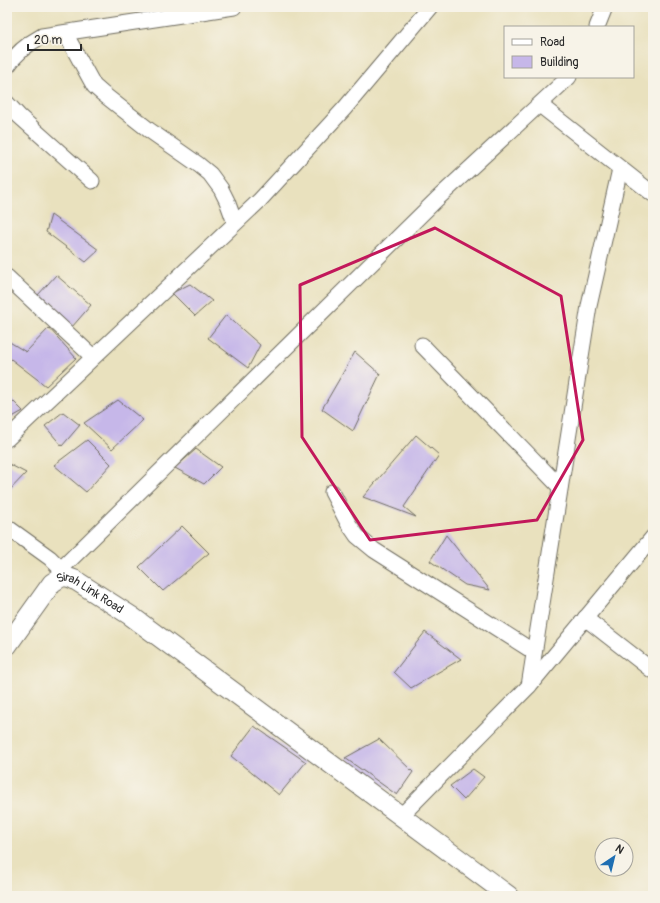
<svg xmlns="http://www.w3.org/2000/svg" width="660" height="903" viewBox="0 0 660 903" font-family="Pangolin,sans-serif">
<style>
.building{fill:#c6b7e9}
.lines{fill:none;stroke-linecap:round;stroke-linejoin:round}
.minor-casing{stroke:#6e6b5e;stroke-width:17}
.tertiary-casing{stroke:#6e6b5e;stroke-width:21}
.minor{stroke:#fff;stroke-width:15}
.tertiary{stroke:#fff;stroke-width:19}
.marked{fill:none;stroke:#c2185b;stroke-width:3;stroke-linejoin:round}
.labels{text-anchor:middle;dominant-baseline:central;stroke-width:3;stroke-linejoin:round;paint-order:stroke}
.street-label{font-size:12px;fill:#2b2b2b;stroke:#f7f3e8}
</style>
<rect width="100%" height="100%" fill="#f7f3e8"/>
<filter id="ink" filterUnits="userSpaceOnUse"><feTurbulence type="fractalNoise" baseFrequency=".025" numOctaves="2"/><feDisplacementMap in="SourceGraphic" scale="8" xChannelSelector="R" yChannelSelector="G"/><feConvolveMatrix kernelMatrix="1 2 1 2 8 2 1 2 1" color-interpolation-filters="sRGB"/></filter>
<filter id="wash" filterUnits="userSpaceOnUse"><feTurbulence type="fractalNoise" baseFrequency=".012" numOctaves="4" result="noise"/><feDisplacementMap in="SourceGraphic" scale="16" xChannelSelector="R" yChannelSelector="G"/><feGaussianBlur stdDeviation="0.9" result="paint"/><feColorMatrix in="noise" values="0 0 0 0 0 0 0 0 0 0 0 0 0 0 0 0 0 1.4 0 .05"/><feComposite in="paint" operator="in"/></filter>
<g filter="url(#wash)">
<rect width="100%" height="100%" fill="#e9e1be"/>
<g id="blocks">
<g class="building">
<path d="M 51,215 L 99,250 L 86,262 L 46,232 Z"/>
<path d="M 56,275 L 91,305 L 72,327 L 38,295 Z"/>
<path d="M 190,284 L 212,301 L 195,316 L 172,293 Z"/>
<path d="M 226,315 L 260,345 L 248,368 L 208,338 Z"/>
<path d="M 49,328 L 76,358 L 46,386 L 7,356 L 7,346 L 8,341 L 26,352 Z"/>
<path d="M 355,352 L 380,374 L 353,431 L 322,409 Z"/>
<path d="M 7,395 L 23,411 L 7,420 Z"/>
<path d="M 118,400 L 143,420 L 112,449 L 84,423 Z"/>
<path d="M 63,412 L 80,425 L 62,446 L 45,426 Z"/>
<path d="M 416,435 L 439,455 L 404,507 L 416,517 L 363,497 Z"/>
<path d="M 87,440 L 111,464 L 86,492 L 54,465 Z"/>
<path d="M 196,449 L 221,467 L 204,484 L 175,468 Z"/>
<path d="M 7,463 L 26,473 L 7,493 Z"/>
<path d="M 182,526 L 209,553 L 163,591 L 139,567 Z"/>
<path d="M 446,535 L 490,590 L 465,585 L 430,561 Z"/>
<path d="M 425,632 L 461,659 L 411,688 L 394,672 Z"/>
<path d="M 254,726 L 306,762 L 279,795 L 231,756 Z"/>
<path d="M 379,739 L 413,772 L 397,795 L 345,758 Z"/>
<path d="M 473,769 L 484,777 L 464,800 L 450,786 Z"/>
</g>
</g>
</g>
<g filter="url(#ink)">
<use href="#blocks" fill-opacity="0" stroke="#6e6b5e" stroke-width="1"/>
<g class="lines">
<g class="minor-casing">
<g id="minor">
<path d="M 597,27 L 605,7"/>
<path d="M 65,33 L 94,86 L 102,93 L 149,130 L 199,165 L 210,174 L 221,189 L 227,201 L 235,223"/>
<path d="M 7,67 C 16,53 27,44 42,36 L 234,7"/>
<path d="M 7,103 L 19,116 L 92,181"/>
<path d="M 540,105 L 653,194"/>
<path d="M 7,277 L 93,357"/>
<path d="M 422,345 L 560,487"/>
<path d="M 7,439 L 259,201 L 344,109 L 430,7"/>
<path d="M 332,492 L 348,523 L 357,536 L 374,550 L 534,652"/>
<path d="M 7,527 L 50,558 L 67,575"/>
<path d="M 61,569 L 437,199 L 569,77"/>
<path d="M 585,618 L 653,671"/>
<path d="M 529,686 L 589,306 L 620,169"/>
<path d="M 401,816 L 529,686 L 653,537"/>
</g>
</g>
<g class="tertiary-casing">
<g id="tertiary">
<path id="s1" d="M 7,646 L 52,583 C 62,576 64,575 75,580 L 131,616 L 509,896"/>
</g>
</g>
<use href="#minor" class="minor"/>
<use href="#tertiary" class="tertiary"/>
</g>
</g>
<path class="marked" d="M 435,228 L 561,296 L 583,440 L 537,520 L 370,540 L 302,437 L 300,285 Z"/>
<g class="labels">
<g class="street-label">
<text stroke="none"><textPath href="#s1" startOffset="121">Sirah Link Road</textPath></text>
</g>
</g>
<rect width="660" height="903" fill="none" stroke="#f7f3e8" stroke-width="24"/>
<rect x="504" y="26" width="130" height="52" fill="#f7f3e8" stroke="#a5a39c"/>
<rect x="512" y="39" width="20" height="6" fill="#ffffff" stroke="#a5a39c"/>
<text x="540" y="46" font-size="12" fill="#2b2b2b">Road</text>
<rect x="512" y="56" width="20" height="12" fill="#c6b7e9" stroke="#a5a39c"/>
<text x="540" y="66" font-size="12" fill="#2b2b2b">Building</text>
<g transform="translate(614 857) rotate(35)"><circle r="19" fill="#f7f3e8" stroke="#a5a39c"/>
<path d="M0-3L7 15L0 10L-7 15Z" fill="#1f6fb2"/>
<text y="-6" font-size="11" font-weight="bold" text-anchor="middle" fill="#2b2b2b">N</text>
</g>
<path d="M28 44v6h53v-6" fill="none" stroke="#2b2b2b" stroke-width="2"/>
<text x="34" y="44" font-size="12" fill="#2b2b2b" stroke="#f7f3e8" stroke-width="3" paint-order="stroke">20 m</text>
</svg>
